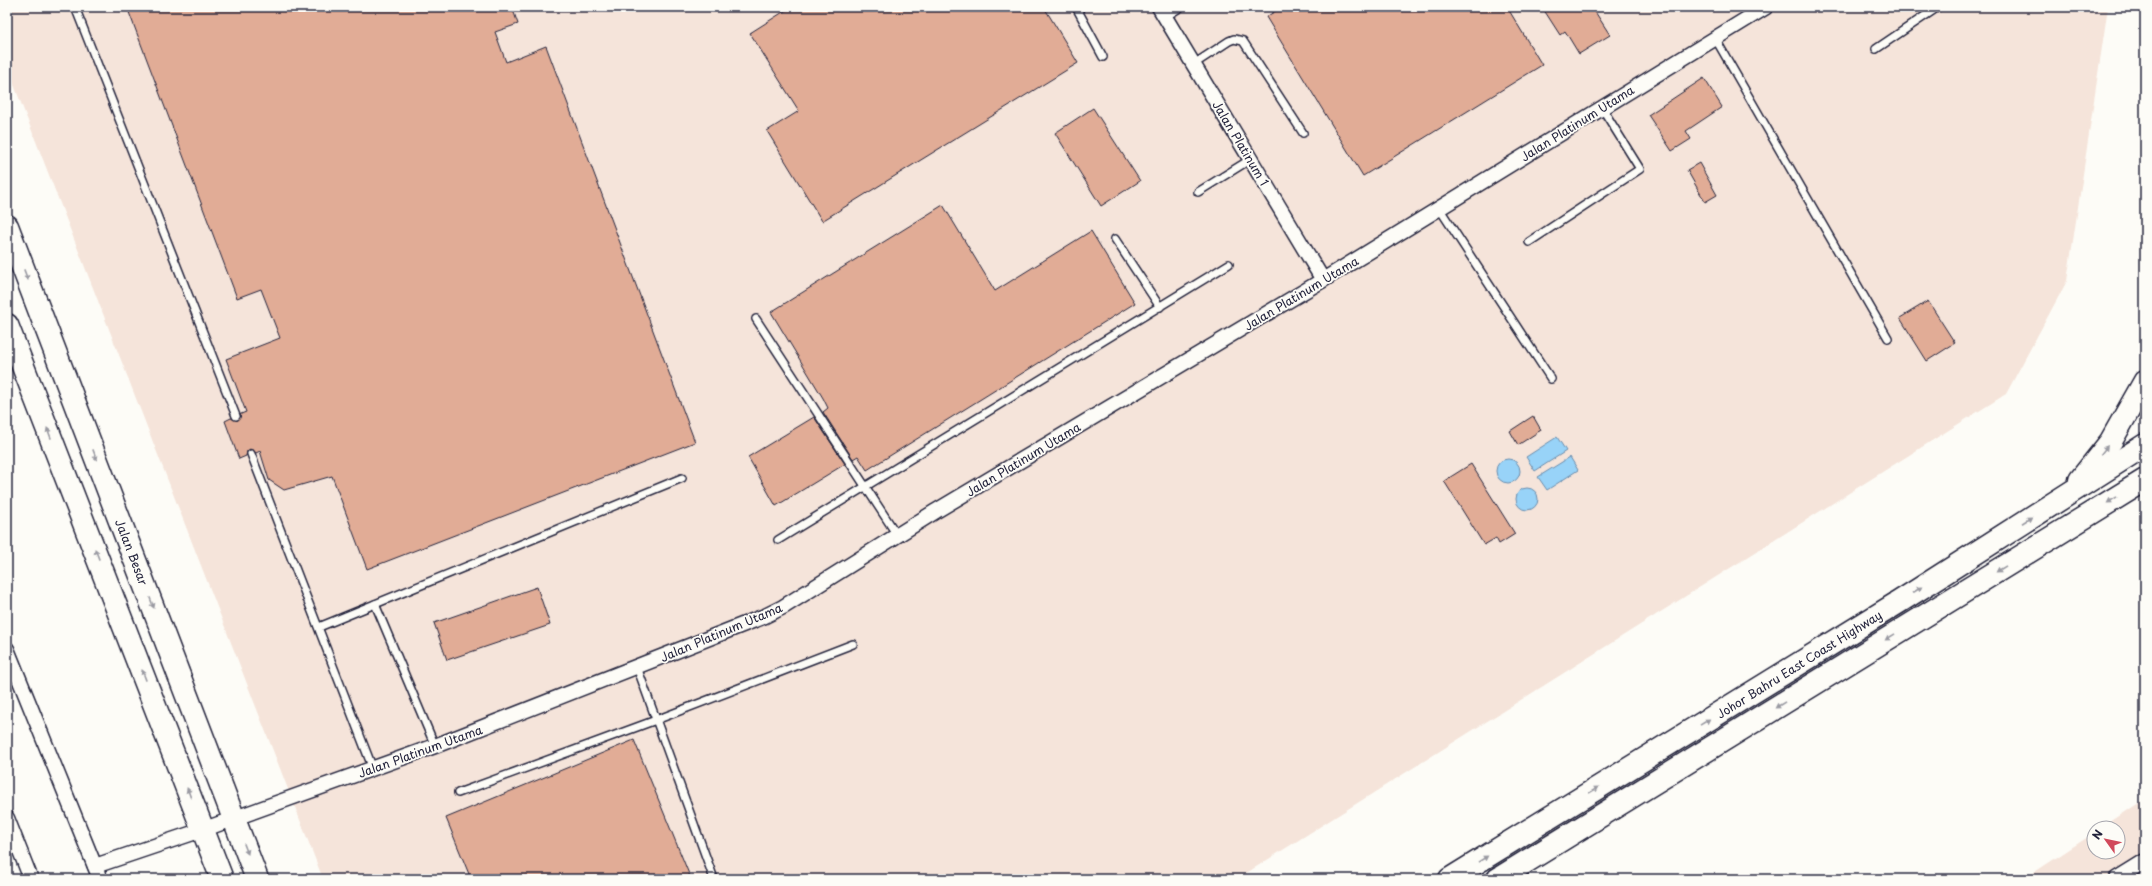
<svg xmlns="http://www.w3.org/2000/svg" width="2152" height="886" viewBox="0 0 2152 886" font-family="'Playpen Sans',sans-serif">
<style>
.built{fill:#f5e4da}
.water{fill:#98d3f8;stroke:#698cac}
.building{fill:#e1ac96;stroke:#22223b}
.lines{fill:none;stroke-linecap:round;stroke-linejoin:round}
.lane-casing{stroke:#22223b;stroke-width:10}
.street-casing{stroke:#22223b;stroke-width:17}
.primary-casing{stroke:#22223b;stroke-width:25}
.highway-casing{stroke:#22223b;stroke-width:25}
.lane{stroke:#fdfcf7;stroke-width:7}
.street{stroke:#fdfcf7;stroke-width:14}
.primary{stroke:#fdfcf7;stroke-width:22}
.highway{stroke:#fdfcf7;stroke-width:22}
.oneway{fill:#9a9aa2}
.labels{text-anchor:middle;dominant-baseline:central;stroke-width:3.5;stroke-linejoin:round;paint-order:stroke}
.street-label{font-size:12px;fill:#22223b;stroke:#fdfcf7}
</style>
<rect width="100%" height="100%" fill="#fdfcf7"/>
<filter id="ink" filterUnits="userSpaceOnUse"><feTurbulence type="fractalNoise" baseFrequency=".025" numOctaves="2"/><feDisplacementMap in="SourceGraphic" scale="8" xChannelSelector="R" yChannelSelector="G"/><feConvolveMatrix kernelMatrix="1 2 1 2 8 2 1 2 1" color-interpolation-filters="sRGB"/></filter>
<g filter="url(#ink)">
<g class="built">
<path d="M 7,7 L 2108,7 L 2067,281 L 2006,394 L 1237,879 L 323,879 L 7,67 Z"/>
<path d="M 2145,799 L 2145,879 L 2024,879 L 2094,833 L 2094,852 L 2118,852 L 2118,828 L 2101,828 Z"/>
</g>
<g class="water">
<path d="M 1557,437 L 1566,451 L 1535,471 L 1526,457 Z"/>
<path d="M 1570,457 L 1578,470 L 1547,490 L 1538,477 Z"/>
<circle cx="1508" cy="471" r="12"/>
<circle cx="1527" cy="499" r="11"/>
</g>
<g class="building">
<path d="M 127,7 L 512,7 L 518,24 L 495,32 L 506,62 L 546,46 L 695,442 L 367,569 L 332,476 L 284,490 L 269,480 L 260,451 L 256,453 L 250,449 L 247,451 L 246,456 L 239,459 L 225,421 L 231,418 L 238,420 L 241,414 L 246,412 L 226,359 L 280,338 L 261,289 L 237,298 Z"/>
<path d="M 791,7 L 1044,7 L 1078,63 L 822,221 L 767,131 L 799,111 L 750,33 Z"/>
<path d="M 1282,7 L 1507,7 L 1542,65 L 1363,176 L 1266,17 Z"/>
<path d="M 1542,7 L 1592,7 L 1610,35 L 1579,54 L 1565,31 L 1560,35 Z"/>
<path d="M 1704,78 L 1722,107 L 1686,131 L 1691,139 L 1672,151 L 1648,115 Z"/>
<path d="M 1093,108 L 1140,181 L 1101,206 L 1055,133 Z"/>
<path d="M 1699,163 L 1717,195 L 1705,202 L 1687,170 Z"/>
<path d="M 943,205 L 995,291 L 1091,231 L 1135,303 L 867,470 L 858,456 L 853,459 L 823,412 L 828,408 L 823,398 L 771,312 Z"/>
<path d="M 1928,301 L 1955,343 L 1927,361 L 1900,318 Z"/>
<path d="M 1533,416 L 1541,430 L 1518,445 L 1510,431 Z"/>
<path d="M 814,417 L 845,464 L 776,506 L 748,457 Z"/>
<path d="M 1471,464 L 1515,534 L 1499,544 L 1496,538 L 1484,545 L 1444,481 Z"/>
<path d="M 537,587 L 550,625 L 447,660 L 434,623 Z"/>
<path d="M 634,740 L 691,879 L 471,879 L 446,818 Z"/>
</g>
<g class="lines">
<g class="lane-casing">
<g id="lane">
<path d="M 75,7 L 236,416"/>
<path d="M 1076,7 L 1103,57"/>
<path d="M 1165,17 L 1181,7"/>
<path d="M 1715,38 L 1888,338"/>
<path d="M 1876,49 L 1938,7"/>
<path d="M 1194,64 L 1229,41 L 1234,39 L 1243,41 L 1303,133"/>
<path d="M 1198,192 L 1251,159"/>
<path d="M 1439,208 L 1551,379"/>
<path d="M 1115,239 L 1160,307"/>
<path d="M 1529,242 L 1640,169 L 1602,108"/>
<path d="M 756,319 L 897,535"/>
<path d="M 251,454 L 373,769"/>
<path d="M 778,540 L 1229,264"/>
<path d="M 375,604 L 435,746"/>
<path d="M 319,627 L 682,478"/>
<path d="M 637,667 L 714,879"/>
<path d="M 458,793 L 656,720 L 853,644"/>
</g>
</g>
<g class="street-casing">
<g id="street">
<path d="M 1159,7 L 1323,280"/>
<path d="M 7,649 L 100,879"/>
<path d="M 7,818 L 31,879"/>
<path d="M 95,866 L 202,830 L 435,746 L 765,616 L 783,607 L 936,511 L 1323,280 L 1766,7"/>
<path d="M 2116,879 L 2145,861"/>
</g>
</g>
<g class="primary-casing">
<g id="primary">
<path d="M 7,226 L 257,879"/>
<path d="M 7,325 L 222,879"/>
</g>
</g>
<g class="highway-casing">
<g id="highway">
<path d="M 2080,480 L 2111,441 L 2145,381"/>
<path d="M 1450,879 L 1899,602 L 2145,445"/>
<path d="M 1498,879 L 2145,480"/>
</g>
</g>
<use href="#lane" class="lane"/>
<use href="#street" class="street"/>
<use href="#primary" class="primary"/>
<use href="#highway" class="highway"/>
</g>
<defs><path id="oneway-solid" d="M-6-.8H1V-3.2L6.5 0L1 3.2V.8H-6Z"/></defs>
<g class="oneway">
<use href="#oneway-solid" transform="translate(26 275) rotate(69)"/>
<use href="#oneway-solid" transform="translate(49 433) rotate(-111)"/>
<use href="#oneway-solid" transform="translate(2104 450) rotate(-52)"/>
<use href="#oneway-solid" transform="translate(95 455) rotate(69)"/>
<use href="#oneway-solid" transform="translate(2112 500) rotate(148)"/>
<use href="#oneway-solid" transform="translate(2027 520) rotate(-33)"/>
<use href="#oneway-solid" transform="translate(97 554) rotate(-111)"/>
<use href="#oneway-solid" transform="translate(2001 569) rotate(148)"/>
<use href="#oneway-solid" transform="translate(1917 590) rotate(-33)"/>
<use href="#oneway-solid" transform="translate(152 603) rotate(69)"/>
<use href="#oneway-solid" transform="translate(1890 637) rotate(148)"/>
<use href="#oneway-solid" transform="translate(144 675) rotate(-111)"/>
<use href="#oneway-solid" transform="translate(1780 705) rotate(148)"/>
<use href="#oneway-solid" transform="translate(1705 722) rotate(-32)"/>
<use href="#oneway-solid" transform="translate(1594 790) rotate(-32)"/>
<use href="#oneway-solid" transform="translate(189 793) rotate(-110)"/>
<use href="#oneway-solid" transform="translate(246 849) rotate(69)"/>
<use href="#oneway-solid" transform="translate(1483 859) rotate(-32)"/>
</g>
</g>
<g class="labels">
<g class="street-label">
<text transform="translate(1577 123) rotate(-32)">Jalan Platinum Utama</text>
<text transform="translate(1241 143) rotate(59)">Jalan Platinum 1</text>
<text transform="translate(1301 293) rotate(-31)">Jalan Platinum Utama</text>
<text transform="translate(1023 459) rotate(-31)">Jalan Platinum Utama</text>
<text transform="translate(132 552) rotate(69)">Jalan Besar</text>
<text transform="translate(721 632) rotate(-23)">Jalan Platinum Utama</text>
<text transform="translate(1799 664) rotate(-32)">Johor Bahru East Coast Highway</text>
<text transform="translate(420 751) rotate(-20)">Jalan Platinum Utama</text>
</g>
</g>
<rect width="2152" height="886" fill="none" stroke="#fdfcf7" stroke-width="24"/>
<rect x="12" y="12" width="2128" height="862" fill="none" stroke="#22223b" stroke-width="1.5" filter="url(#ink)"/>
<g transform="translate(2106 840) rotate(303)"><circle r="19" fill="#fdfcf7" stroke="#a5a5ac"/>
<path d="M0-3L7 15L0 10L-7 15Z" fill="#d1495b"/>
<text y="-6" font-size="11" font-weight="bold" text-anchor="middle" fill="#22223b">N</text>
</g>
</svg>
